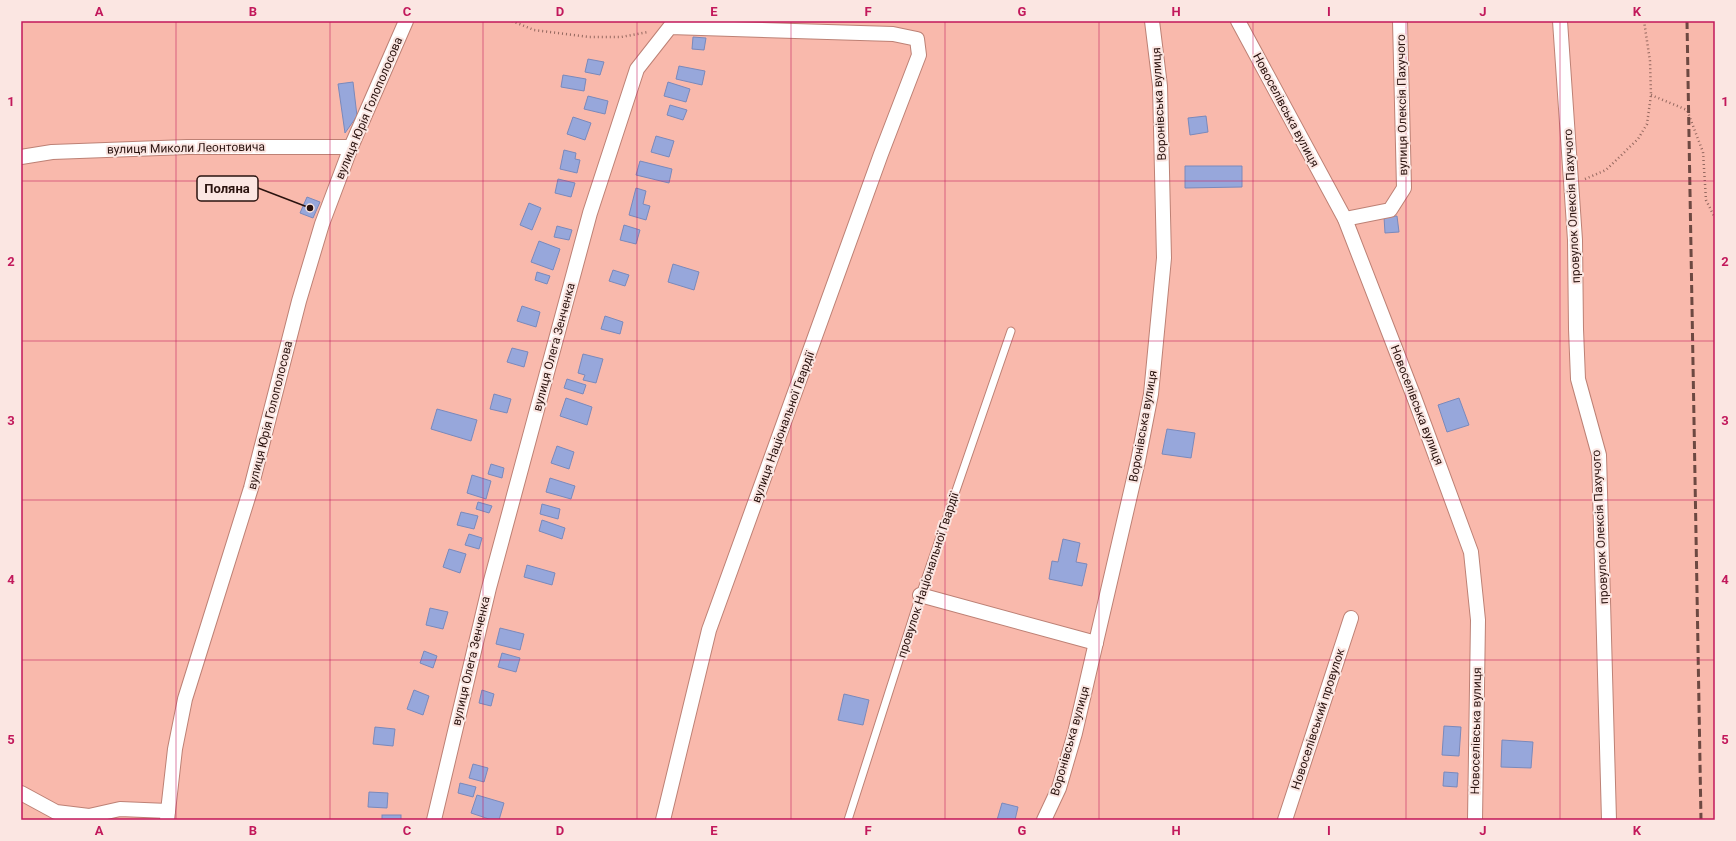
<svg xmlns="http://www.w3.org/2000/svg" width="1736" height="841" viewBox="0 0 1736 841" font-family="Roboto,sans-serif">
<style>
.building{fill:#97a7db;stroke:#7a89bb}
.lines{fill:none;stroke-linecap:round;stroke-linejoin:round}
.service-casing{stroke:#bd8175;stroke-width:9}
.minor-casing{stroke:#bd8175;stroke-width:16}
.path{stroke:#94685f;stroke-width:2.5;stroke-dasharray:1 3;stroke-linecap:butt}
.service{stroke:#fff;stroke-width:7}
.minor{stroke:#fff;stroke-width:14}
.rail{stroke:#6d4942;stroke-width:3;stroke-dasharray:8 4;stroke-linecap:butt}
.grid{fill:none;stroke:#c2185b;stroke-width:1;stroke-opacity:0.55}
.labels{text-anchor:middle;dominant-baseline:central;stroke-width:4;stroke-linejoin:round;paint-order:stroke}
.street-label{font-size:12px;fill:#2a130f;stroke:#fbe6e2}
.leader{fill:none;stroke:#2a130f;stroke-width:1.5}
.callout-dot{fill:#2a130f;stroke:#fbe6e2;stroke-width:1.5}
.callout{fill:#fbe6e2;stroke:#2a130f;stroke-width:1.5}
.callout-label{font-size:13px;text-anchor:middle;font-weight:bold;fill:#2a130f}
.neatline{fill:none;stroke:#c2185b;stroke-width:1.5}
.grid-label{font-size:13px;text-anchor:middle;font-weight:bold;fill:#c2185b}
</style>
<rect width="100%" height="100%" fill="#f9b9ac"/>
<g class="building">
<path d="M 693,37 L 706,38 L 704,50 L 692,49 Z"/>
<path d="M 588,59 L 604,62 L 600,75 L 585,72 Z"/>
<path d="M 679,66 L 705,71 L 702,85 L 676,79 Z"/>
<path d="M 563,75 L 586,79 L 584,91 L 561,87 Z"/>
<path d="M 353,82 L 357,116 L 345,133 L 338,84 Z"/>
<path d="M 668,82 L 690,89 L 686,102 L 664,96 Z"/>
<path d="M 588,96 L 608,101 L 605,114 L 584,109 Z"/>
<path d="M 670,105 L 687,110 L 683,120 L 667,115 Z"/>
<path d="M 1206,116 L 1208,132 L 1190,135 L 1188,118 Z"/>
<path d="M 573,117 L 591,123 L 585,140 L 567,134 Z"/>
<path d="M 656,136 L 674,141 L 669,157 L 651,152 Z"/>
<path d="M 564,150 L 576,153 L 575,159 L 580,160 L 577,173 L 560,169 Z"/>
<path d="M 640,161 L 672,169 L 669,183 L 636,175 Z"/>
<path d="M 1185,166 L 1242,166 L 1242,187 L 1185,188 Z"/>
<path d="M 558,179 L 575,183 L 571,197 L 555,193 Z"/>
<path d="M 636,188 L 646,191 L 643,204 L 650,206 L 646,220 L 629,215 Z"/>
<path d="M 307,197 L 320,202 L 313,218 L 300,213 Z"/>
<path d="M 529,203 L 541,208 L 532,230 L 520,225 Z"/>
<path d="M 1397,216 L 1399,232 L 1385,233 L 1384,217 Z"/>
<path d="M 624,225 L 640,230 L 636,244 L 620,240 Z"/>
<path d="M 557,226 L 572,230 L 569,240 L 554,237 Z"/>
<path d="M 539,241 L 560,249 L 553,270 L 531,262 Z"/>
<path d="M 673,264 L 699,272 L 694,290 L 668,282 Z"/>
<path d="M 613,270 L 629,275 L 625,286 L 609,281 Z"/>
<path d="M 537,272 L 550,276 L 547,284 L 535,280 Z"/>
<path d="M 522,306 L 540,312 L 536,327 L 517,321 Z"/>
<path d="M 605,316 L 623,322 L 620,334 L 601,329 Z"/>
<path d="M 512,348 L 528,352 L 524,367 L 507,362 Z"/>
<path d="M 583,354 L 603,359 L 596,383 L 583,380 L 585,375 L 578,373 Z"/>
<path d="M 567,379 L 586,385 L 583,394 L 564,388 Z"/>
<path d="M 494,394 L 511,399 L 507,413 L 490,409 Z"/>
<path d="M 566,398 L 592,407 L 587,425 L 560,416 Z"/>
<path d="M 1459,398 L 1469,425 L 1447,432 L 1438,405 Z"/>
<path d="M 437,409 L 477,420 L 471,441 L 431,429 Z"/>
<path d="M 1167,429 L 1195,433 L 1191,458 L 1162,454 Z"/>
<path d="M 557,446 L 574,452 L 569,469 L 551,463 Z"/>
<path d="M 491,464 L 504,468 L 502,478 L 488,474 Z"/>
<path d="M 472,475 L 491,481 L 486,499 L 467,493 Z"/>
<path d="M 550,478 L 575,486 L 571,499 L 546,492 Z"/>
<path d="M 478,502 L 492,506 L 489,513 L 476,509 Z"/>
<path d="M 542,504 L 560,509 L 558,519 L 540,514 Z"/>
<path d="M 461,512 L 478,516 L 474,529 L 457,525 Z"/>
<path d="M 542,520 L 565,528 L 562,539 L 539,531 Z"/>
<path d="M 469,534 L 482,538 L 479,549 L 465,545 Z"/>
<path d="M 1063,539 L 1080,543 L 1076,562 L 1087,564 L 1082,586 L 1049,579 L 1052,561 L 1058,562 Z"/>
<path d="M 449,549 L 466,554 L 460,573 L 443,567 Z"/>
<path d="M 527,565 L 555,573 L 552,585 L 524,577 Z"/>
<path d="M 430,608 L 448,612 L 443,629 L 426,625 Z"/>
<path d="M 500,628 L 524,634 L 520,650 L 496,644 Z"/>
<path d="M 424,651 L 437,656 L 433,668 L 420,663 Z"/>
<path d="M 502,653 L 520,658 L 516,672 L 498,667 Z"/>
<path d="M 414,690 L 429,696 L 423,715 L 407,709 Z"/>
<path d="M 482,690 L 494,694 L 491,706 L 479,703 Z"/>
<path d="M 844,694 L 869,700 L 863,725 L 838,720 Z"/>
<path d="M 1444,726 L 1461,727 L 1459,756 L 1442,755 Z"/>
<path d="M 375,727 L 395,729 L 393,746 L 373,744 Z"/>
<path d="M 1502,740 L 1533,742 L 1531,768 L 1501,767 Z"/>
<path d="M 473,764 L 488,768 L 484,782 L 469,778 Z"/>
<path d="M 1444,772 L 1458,773 L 1457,787 L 1443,786 Z"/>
<path d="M 460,783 L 476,787 L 473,797 L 458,793 Z"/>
<path d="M 369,792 L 388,793 L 387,808 L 368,807 Z"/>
<path d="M 477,795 L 504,803 L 499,820 L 492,820 L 471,813 Z"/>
<path d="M 1002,803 L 1018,807 L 1015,820 L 997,820 Z"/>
<rect x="382" y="815" width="19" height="5"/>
</g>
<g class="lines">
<g class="service-casing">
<path id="service" d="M 848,820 L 920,595 L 1011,331"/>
</g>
<g class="minor-casing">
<g id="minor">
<path d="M 1238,21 L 1345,219 L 1414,397 L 1471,552 L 1478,620 L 1475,820"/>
<path d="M 1560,21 L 1575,240 L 1576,329 L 1578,379 L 1599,455 L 1609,820"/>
<path d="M 21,157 L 52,152 L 187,147 L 351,147"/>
<path d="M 1345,219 L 1390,210 L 1404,188 L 1400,21"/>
<path d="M 920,595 L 1096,643"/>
<path d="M 21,793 L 56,812 L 89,816 L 120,809 L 168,811"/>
<path d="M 167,820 L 175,749 L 185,699 L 251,488 L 299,301 L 322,224 L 351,147 L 406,21"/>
<path d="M 434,820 L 489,588 L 590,213 L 637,69 L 670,27 L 893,34 L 917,39 L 919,55 L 881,154 L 709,630 L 663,820"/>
<path d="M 1044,820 L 1059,788 L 1075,733 L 1138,461 L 1151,394 L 1164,258 L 1160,86 L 1152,21"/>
<path d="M 1285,820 L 1351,618"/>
</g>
</g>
<g class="path">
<path d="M 512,21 L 534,30 L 589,37 L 621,37 L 648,32"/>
<path d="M 1651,95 L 1687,110 L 1703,152 L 1706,200 L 1715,218"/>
<path d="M 1585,179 L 1606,170 L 1638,139 L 1647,124 L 1651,95 L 1650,61 L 1644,21"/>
</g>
<use href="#service" class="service"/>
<use href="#minor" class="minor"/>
<path class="rail" d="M 1687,21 L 1701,820"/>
</g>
<path class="grid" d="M 176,21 L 176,820M 330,21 L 330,820M 483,21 L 483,820M 637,21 L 637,820M 791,21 L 791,820M 945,21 L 945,820M 1099,21 L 1099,820M 1253,21 L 1253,820M 1406,21 L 1406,820M 1560,21 L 1560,820M 21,181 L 1715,181M 21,341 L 1715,341M 21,500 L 1715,500M 21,660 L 1715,660"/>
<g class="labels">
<g class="street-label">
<text transform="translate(1159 104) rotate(-93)">Воронівська вулиця</text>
<text transform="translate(1402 105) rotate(-91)">вулиця Олексія Пахучого</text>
<text transform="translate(369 108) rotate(-67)">вулиця Юрія Голополосова</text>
<text transform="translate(1286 110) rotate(62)">Новоселівська вулиця</text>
<text transform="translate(186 148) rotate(-1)">вулиця Миколи Леонтовича</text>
<text transform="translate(1572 206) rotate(-93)">провулок Олексія Пахучого</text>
<text transform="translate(554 347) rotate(-75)">вулиця Олега Зенченка</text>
<text transform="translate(1417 405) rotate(69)">Новоселівська вулиця</text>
<text transform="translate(270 415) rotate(-76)">вулиця Юрія Голополосова</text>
<text transform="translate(1143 426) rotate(-80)">Воронівська вулиця</text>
<text transform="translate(783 427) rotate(-70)">вулиця Національної Гвардії</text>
<text transform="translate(1600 527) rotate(-93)">провулок Олексія Пахучого</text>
<text transform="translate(928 575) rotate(-72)">провулок Національної Гвардії</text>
<text transform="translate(471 661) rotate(-77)">вулиця Олега Зенченка</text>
<text transform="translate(1318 719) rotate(-72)">Новоселівський провулок</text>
<text transform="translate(1476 731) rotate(-89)">Новоселівська вулиця</text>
<text transform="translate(1070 741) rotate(-74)">Воронівська вулиця</text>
</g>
</g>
<path class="leader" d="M310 208L258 188"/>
<circle class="callout-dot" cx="310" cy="208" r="4"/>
<rect class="callout" x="197" y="176" width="61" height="25" rx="4"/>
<g class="callout-label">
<text x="227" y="193">Поляна</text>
</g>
<rect width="1736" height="841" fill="none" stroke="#fbe6e2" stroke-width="44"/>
<rect x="22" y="22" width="1692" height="797" class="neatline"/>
<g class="grid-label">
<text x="99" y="16">A</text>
<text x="253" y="16">B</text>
<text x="407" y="16">C</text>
<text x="560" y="16">D</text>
<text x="714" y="16">E</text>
<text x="868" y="16">F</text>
<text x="1022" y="16">G</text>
<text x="1176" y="16">H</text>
<text x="1329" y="16">I</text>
<text x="1483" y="16">J</text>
<text x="1637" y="16">K</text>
<text x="11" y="106">1</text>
<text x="1725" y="106">1</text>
<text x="11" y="266">2</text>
<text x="1725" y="266">2</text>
<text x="11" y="425">3</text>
<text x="1725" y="425">3</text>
<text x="11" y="584">4</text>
<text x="1725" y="584">4</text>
<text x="11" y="744">5</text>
<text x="1725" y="744">5</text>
<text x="99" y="835">A</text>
<text x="253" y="835">B</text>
<text x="407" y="835">C</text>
<text x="560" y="835">D</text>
<text x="714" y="835">E</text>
<text x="868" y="835">F</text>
<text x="1022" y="835">G</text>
<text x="1176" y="835">H</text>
<text x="1329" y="835">I</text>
<text x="1483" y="835">J</text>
<text x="1637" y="835">K</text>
</g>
</svg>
